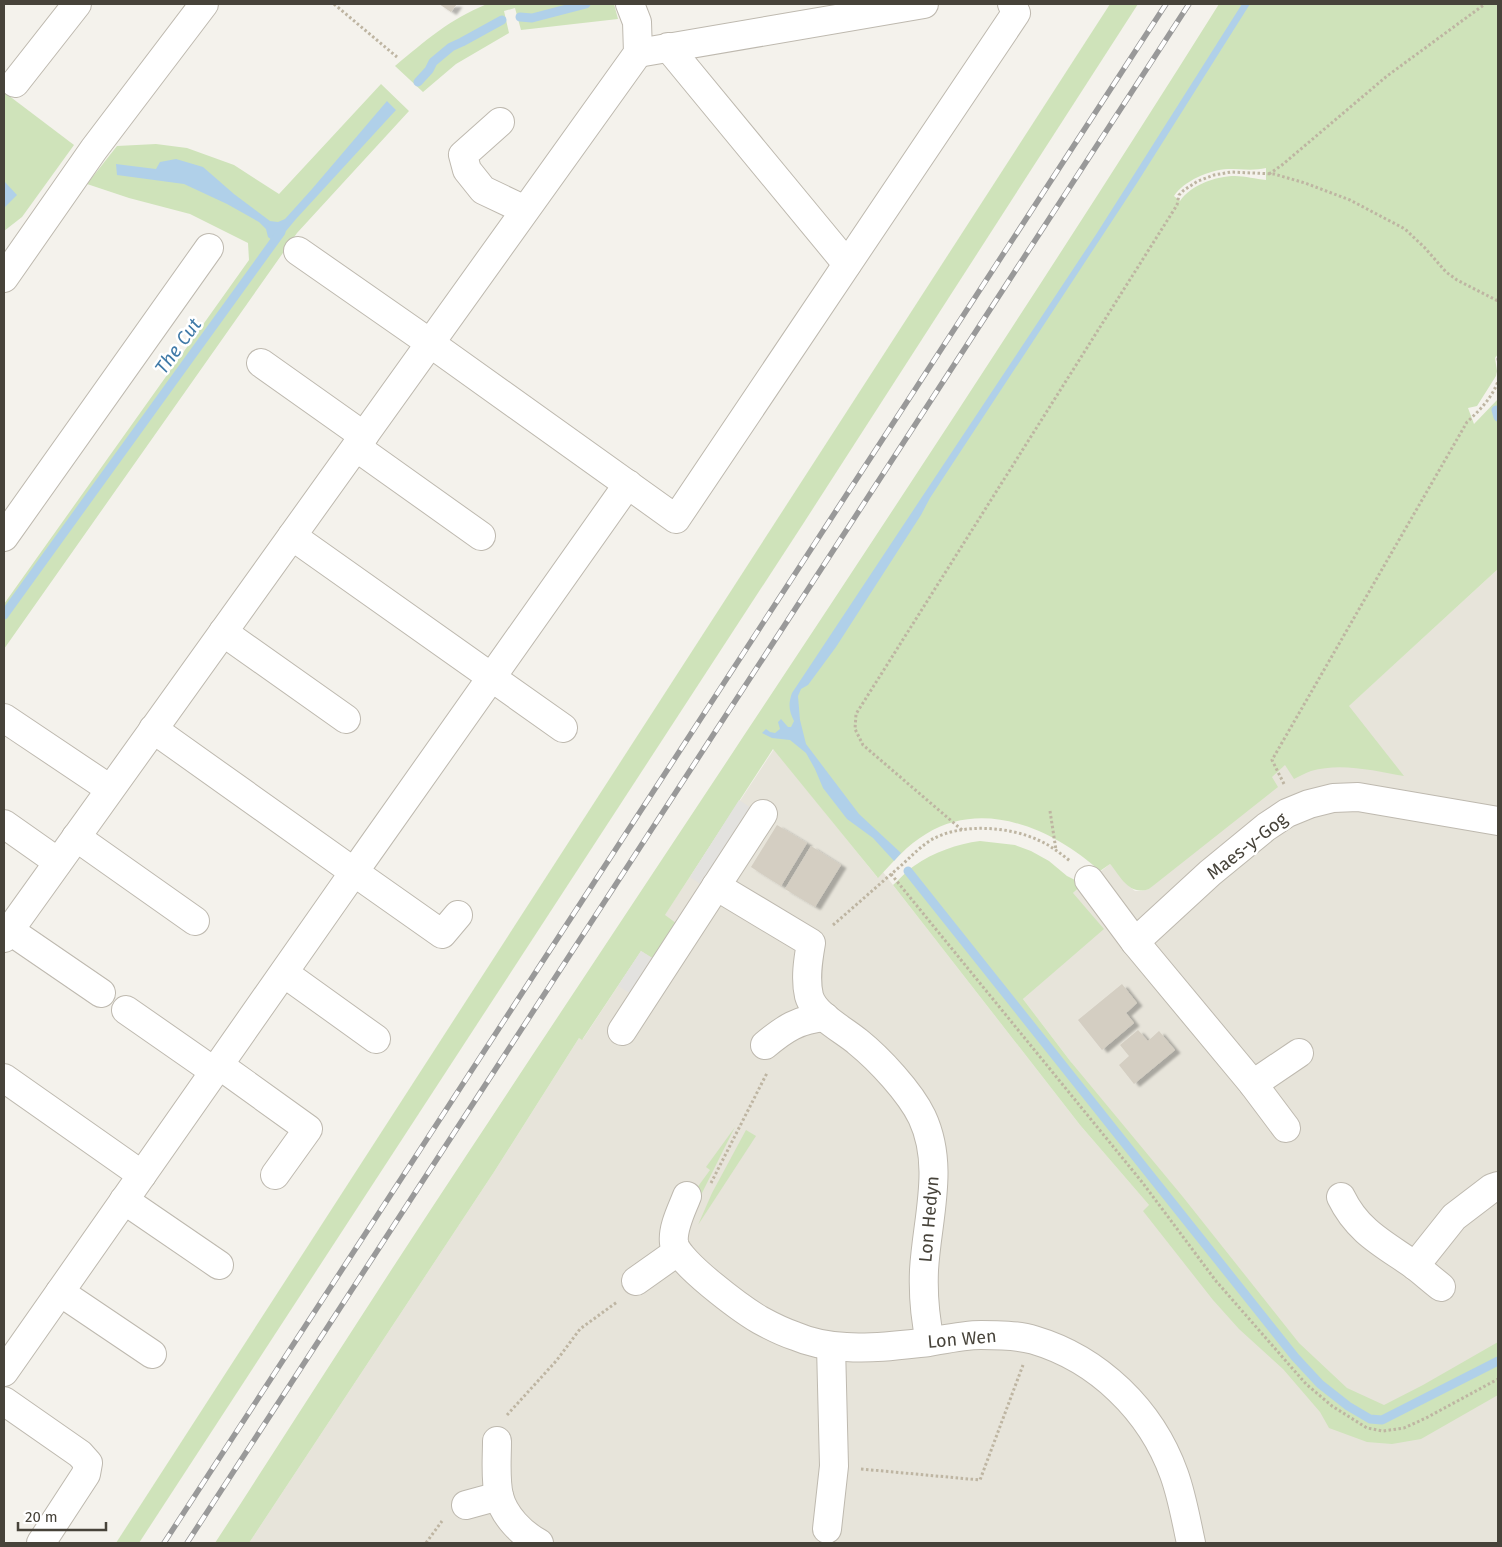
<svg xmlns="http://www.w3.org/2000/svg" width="1502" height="1547" viewBox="0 0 1502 1547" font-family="'Fira Sans',sans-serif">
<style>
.residential{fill:#e7e4da}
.green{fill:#cfe3ba;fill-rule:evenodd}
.parking{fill:#e3e2df}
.water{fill:#b0d0e9}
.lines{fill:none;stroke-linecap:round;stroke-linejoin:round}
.stream{stroke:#b0d0e9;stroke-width:9}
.building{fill:#d4cec2;filter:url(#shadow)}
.minor-casing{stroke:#beb9af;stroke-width:30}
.path{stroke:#beb5a2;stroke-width:3;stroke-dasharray:2.5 2.5;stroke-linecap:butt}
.minor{stroke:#fff;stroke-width:28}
.rail-casing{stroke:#999;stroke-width:5.5}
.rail{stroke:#fff;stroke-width:4;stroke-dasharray:11;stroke-linecap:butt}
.labels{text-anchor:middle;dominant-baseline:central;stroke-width:5;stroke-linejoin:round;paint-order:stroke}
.street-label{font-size:18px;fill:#47433a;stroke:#fff}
.water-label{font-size:19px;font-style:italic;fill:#3f79a7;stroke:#fff}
</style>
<defs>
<filter id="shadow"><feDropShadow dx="5.5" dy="3" stdDeviation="1" flood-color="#0004"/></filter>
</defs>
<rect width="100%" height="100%" fill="#f4f2ec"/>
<path class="residential" d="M 1498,569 L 1498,1543 L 249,1543 L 494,1172 L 579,1038 L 583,1039 L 774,749 L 877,877 L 883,872 L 893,885 L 1080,1125 L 1150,1206 L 1071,1062 L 1023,999 L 1058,968 L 1073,893 L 1110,864 L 1130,887 L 1135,891 L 1142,891 L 1149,889 Z"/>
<g class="green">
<path d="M 487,4 L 614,4 L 618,19 L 521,30 L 515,8 L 504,11 L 509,33 L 456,64 L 423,92 L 395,66 C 425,41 450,19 487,4 Z"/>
<path d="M 1110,4 L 1138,4 L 803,524 L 139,1543 L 116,1543 Z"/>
<path d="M 1219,4 L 1498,4 L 1498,354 L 1495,358 L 1497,371 L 1496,376 L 1477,406 L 1468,408 L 1474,424 L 1498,399 L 1498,569 L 1349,706 L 1404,776 C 1375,771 1341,762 1311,771 C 1305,773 1300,776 1294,779 L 1285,765 L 1272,777 L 1278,787 L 1149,889 C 1129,896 1121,877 1110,864 L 1100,871 C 1054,830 985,798 926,834 C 907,845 893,862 878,878 L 773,749 L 665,915 L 680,926 L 657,961 L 641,951 L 582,1040 L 579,1038 L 494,1172 L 249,1543 L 215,1543 C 299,1414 381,1284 466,1156 C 718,773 975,392 1219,4 ZM 1266,168 L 1266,180 C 1256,179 1245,176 1235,176 C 1216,176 1191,185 1180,201 L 1174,196 C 1184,181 1209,170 1228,169 C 1241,169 1254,171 1266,168 Z"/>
<path d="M 381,84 L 409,111 L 297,233 L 4,649 L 4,604 L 249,260 L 248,243 L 190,214 L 129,198 L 87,184 L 117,146 L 156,144 L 187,148 L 234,165 L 279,194 Z"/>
<path d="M 4,92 L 74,145 L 22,217 L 4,231 Z"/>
<path d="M 980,841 L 1015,845 L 1031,851 L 1049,861 L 1067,876 L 1083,884 L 1073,893 L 1104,929 L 1023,999 L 1071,1062 L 1183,1197 L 1299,1343 L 1347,1388 L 1384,1405 L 1423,1385 L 1498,1342 L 1498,1395 L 1421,1439 L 1392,1444 L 1367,1442 L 1329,1428 L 1320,1412 L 1283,1369 L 1239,1329 L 1213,1300 L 1143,1211 L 1149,1205 L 1080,1125 L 893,885 C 900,879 906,871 914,866 C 934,852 957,844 980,841 Z"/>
<path d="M 735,1127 L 701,1195 L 694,1192 L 710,1170 L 706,1167 Z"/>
<path d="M 746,1130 L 756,1136 L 698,1225 L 712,1193 Z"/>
</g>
<g class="parking">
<path d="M 739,800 L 754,810 L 705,887 L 690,877 Z"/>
<path d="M 641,951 L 657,961 L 635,996 L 618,986 Z"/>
</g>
<g class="water">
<path d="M 1242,4 L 1250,4 L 1137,183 L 930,498 L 921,515 L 836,647 L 808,685 L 801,689 L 798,696 L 800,720 L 806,744 L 859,814 L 901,853 L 894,861 L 873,838 L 847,819 L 823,788 L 815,769 L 806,753 L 790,740 L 772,738 L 762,733 L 766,729 L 770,732 L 775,733 L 780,729 L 778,722 L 781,719 L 788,727 L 791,727 L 794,721 C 789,711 788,704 792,693 L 1097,233 Z"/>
<path d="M 387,101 L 396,110 L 296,219 L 276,243 L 268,237 L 266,229 L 259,222 L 227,204 L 184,184 L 117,175 L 116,164 L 156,169 L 160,162 L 176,159 L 203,167 L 234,194 L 270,221 L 278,222 L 285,219 L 312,189 Z"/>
<path d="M 4,181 L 17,195 L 4,208 Z"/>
</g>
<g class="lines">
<g class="stream">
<path d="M 520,17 L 532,18 L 586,4"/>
<path d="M 418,82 L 429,70 L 433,62 L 451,47 L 462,42 L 502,20"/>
<path d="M 1496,410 L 1498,417"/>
<path d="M 4,615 L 281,232"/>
<path d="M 908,871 L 1295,1357 L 1320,1384 L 1348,1406 L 1370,1419 L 1382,1420 L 1498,1361"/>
</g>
</g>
<g class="building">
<path d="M 439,4 L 457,4 L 451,12 Z"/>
<path d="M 777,825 L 807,843 L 781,886 L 751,867 Z"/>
<path d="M 811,846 L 841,865 L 815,907 L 785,889 Z"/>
<path d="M 1122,984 L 1137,1003 L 1126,1013 L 1134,1023 L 1102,1050 L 1078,1020 Z"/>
<path d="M 1138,1030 L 1148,1041 L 1159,1031 L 1175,1050 L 1134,1084 L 1119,1065 L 1129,1056 L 1120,1045 Z"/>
</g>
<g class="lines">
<g class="minor-casing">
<g id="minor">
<path d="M 668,47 L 847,264"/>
<path d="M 638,53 L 924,4"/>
<path d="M 15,83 L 77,4"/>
<path d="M 500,122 L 463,155 L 467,170 L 483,190 L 525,210"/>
<path d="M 298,251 L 430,343 L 676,519 L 1016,13 L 1012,4"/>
<path d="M 4,278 L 94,149 L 204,4"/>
<path d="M 261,363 L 364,436"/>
<path d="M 356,447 L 481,536"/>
<path d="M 292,536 L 563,728"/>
<path d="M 4,537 L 209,248"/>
<path d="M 223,632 L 346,719"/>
<path d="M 4,718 L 110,789"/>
<path d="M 4,824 L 58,862"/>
<path d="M 76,837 L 195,921"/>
<path d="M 1089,880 L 1135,942 L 1253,1084 L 1286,1128"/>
<path d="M 716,886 L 811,943 C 808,960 805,979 809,996 C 814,1015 844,1030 858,1042 C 879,1059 910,1092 922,1117 C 945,1166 927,1218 924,1270 C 923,1294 925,1318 930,1341"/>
<path d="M 458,915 L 442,934 L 354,872 L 628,484"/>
<path d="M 9,930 L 101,993"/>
<path d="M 4,938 L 638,53 L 637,22 L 630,4"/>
<path d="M 1135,942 L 1210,873 L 1266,827 L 1287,813 L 1309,804 L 1333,798 L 1358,797 L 1498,821"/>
<path d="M 284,973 L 376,1039"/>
<path d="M 126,1010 L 215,1072"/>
<path d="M 622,1031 L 763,814"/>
<path d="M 765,1045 C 784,1029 799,1019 825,1017"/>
<path d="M 219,1065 L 308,1129 L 275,1175"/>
<path d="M 4,1078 L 142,1175"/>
<path d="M 1253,1084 L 1299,1053"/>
<path d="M 687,1196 C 682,1209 672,1228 674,1243 C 677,1262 743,1310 760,1320 C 771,1326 783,1332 795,1336 C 811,1343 828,1346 846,1347 C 873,1349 902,1345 929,1342 C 946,1339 964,1335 981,1335 C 998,1335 1018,1335 1034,1340 C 1098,1359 1151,1410 1174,1474 C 1182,1496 1186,1520 1191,1543"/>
<path d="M 1341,1197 C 1358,1232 1384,1244 1414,1265 C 1423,1272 1432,1280 1441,1287"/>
<path d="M 124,1200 L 219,1265"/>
<path d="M 1415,1266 L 1454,1217 L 1492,1188 L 1498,1186"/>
<path d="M 636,1281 L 677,1252"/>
<path d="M 60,1292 L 152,1354"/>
<path d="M 4,1372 L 354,872 L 153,729"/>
<path d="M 4,1401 L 80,1454 L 88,1463 L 86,1474 L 41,1543"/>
<path d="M 497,1441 C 497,1459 495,1479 499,1496 C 504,1516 522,1534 539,1543"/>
<path d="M 466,1505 L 499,1496"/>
<path d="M 827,1529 L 834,1466 L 831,1346"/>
</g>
</g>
<g class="path">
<path d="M 334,4 L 397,57"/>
<path d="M 1269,174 L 1282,165 L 1387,76 L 1485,4"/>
<path d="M 1498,358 L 1498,362"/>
<path d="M 1284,784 L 1272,760 L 1467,422 C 1480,410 1492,398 1498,381"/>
<path d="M 1050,811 L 1056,850"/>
<path d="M 962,830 L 863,745 L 855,729 L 856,714 L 1177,205 L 1179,195 L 1184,190 L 1198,181 L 1214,175 L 1231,172 L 1274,174 L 1305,183 L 1350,200 L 1405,229 L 1425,248 L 1446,272 L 1457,280 L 1498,301"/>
<path d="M 891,874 L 1142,1182 L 1216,1281 L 1306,1384 L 1332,1406 L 1367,1428 L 1383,1431 L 1404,1428 L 1426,1418 L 1498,1379"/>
<path d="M 833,925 C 854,907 875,888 896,870 C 908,860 917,849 931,840 C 960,823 1008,826 1038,840 C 1050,845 1060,853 1070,861"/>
<path d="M 711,1183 L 767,1073"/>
<path d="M 507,1415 L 557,1360 L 580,1329 L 617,1302"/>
<path d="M 861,1469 L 980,1480 L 1023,1365"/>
<path d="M 426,1543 L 442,1521"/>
</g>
<use href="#minor" class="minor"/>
<g class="rail-casing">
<g id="rail">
<path d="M 164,1543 L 1166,4"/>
<path d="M 187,1543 L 1189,4"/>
</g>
</g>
<use href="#rail" class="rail"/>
</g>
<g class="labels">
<g class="street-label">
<text transform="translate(1247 846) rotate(-38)">Maes-y-Gog</text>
<text transform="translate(929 1219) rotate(-85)">Lon Hedyn</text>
<text transform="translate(962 1339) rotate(-5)">Lon Wen</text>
</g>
<g class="water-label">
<text transform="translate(178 346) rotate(-54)">The Cut</text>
</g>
</g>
<rect width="1502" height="1547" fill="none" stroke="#47433a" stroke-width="10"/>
<path d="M18 1522v8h88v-8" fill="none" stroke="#47433a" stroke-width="2.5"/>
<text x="25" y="1522" font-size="15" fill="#47433a" stroke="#ffffff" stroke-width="4" paint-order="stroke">20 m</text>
</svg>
